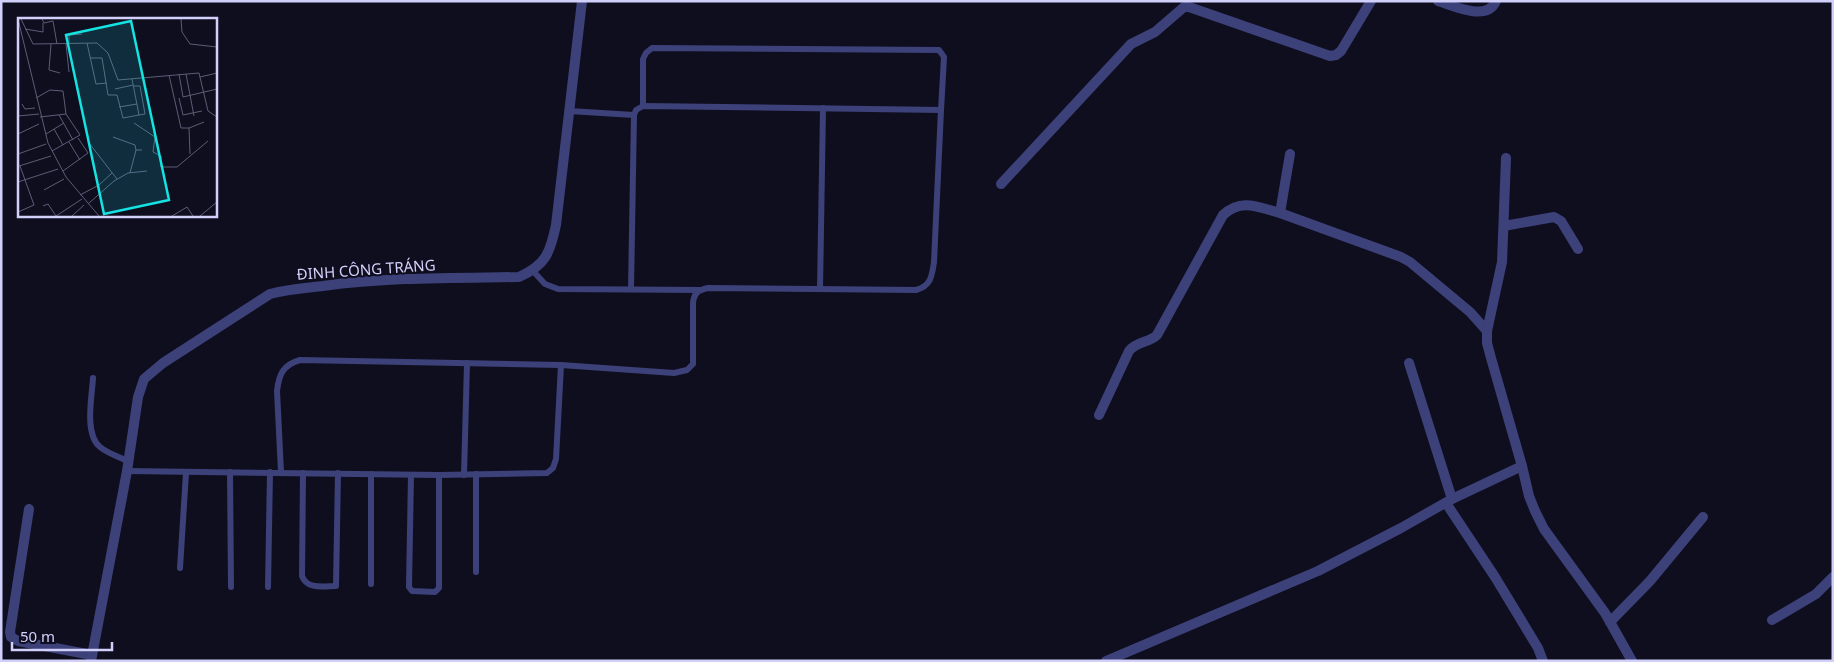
<svg xmlns="http://www.w3.org/2000/svg" width="1834" height="662" viewBox="0 0 1834 662" font-family="'Noto Sans',sans-serif">
<style>
.lines{fill:none;stroke-linecap:round;stroke-linejoin:round}
.service{stroke:#3d4179;stroke-width:6}
.minor{stroke:#3d4179;stroke-width:10}
.labels{text-anchor:middle;dominant-baseline:central;stroke-width:4;stroke-linejoin:round;paint-order:stroke}
.street-label{font-size:15px;fill:#d0d0fb;stroke:#0f0e1f}
.inset-road{fill:none;stroke:#5c5c77;stroke-width:1}
.view{fill:#14e3e1;fill-opacity:0.15;stroke:#14e3e1;stroke-width:2.5}
.inset-edge{fill:none;stroke:#d0d0fb;stroke-width:2.5}
</style>
<rect width="100%" height="100%" fill="#0f0e1f"/>
<g class="lines">
<g class="service">
<path d="M 643,106 L 643,59 L 646,53 L 652,48 L 939,50 L 944,57 L 941,110"/>
<path d="M 569,111 L 634,115"/>
<path d="M 533,271 L 545,284 L 558,289 L 700,290"/>
<path d="M 820,289 L 823,108"/>
<path d="M 93,378 C 92,396 84,434 100,447 C 107,453 119,457 128,461"/>
<path d="M 127,471 L 439,475 L 547,473 L 553,468 L 556,459 L 561,365"/>
<path d="M 230,472 L 231,587"/>
<path d="M 281,472 L 277,391 C 279,374 283,365 300,360 L 561,365 L 674,373 L 687,370 L 693,364 L 693,303 C 694,293 698,290 708,288 L 916,290 C 931,286 932,276 934,262 L 941,110 L 643,106 L 636,110 L 634,115 L 631,289"/>
<path d="M 303,473 L 302,576 C 307,590 324,586 336,586 L 338,473"/>
<path d="M 371,474 L 371,584"/>
<path d="M 476,474 L 476,572"/>
<path d="M 411,475 L 409,587 L 412,591 L 435,592 L 439,588 L 439,475"/>
<path d="M 464,475 L 467,363"/>
<path d="M 180,568 L 186,473"/>
<path d="M 268,587 L 270,472"/>
</g>
<g class="minor">
<path d="M 1438,1 C 1454,6 1487,22 1496,1"/>
<path d="M 1290,154 L 1280,213 L 1401,257 L 1410,262 L 1470,312 L 1487,331"/>
<path d="M 1506,158 L 1502,262 L 1487,331 L 1487,343 L 1491,358 L 1522,466 L 1529,496 L 1535,511 L 1544,529 L 1605,613 L 1632,661"/>
<path d="M 1001,184 L 1131,44 L 1155,32 L 1184,7 L 1189,7 L 1330,56 L 1336,55 L 1341,51 L 1371,1"/>
<path d="M 1504,226 L 1554,217 L 1561,221 L 1578,249"/>
<path d="M 1409,363 L 1452,499"/>
<path d="M 1099,415 L 1129,351 C 1137,341 1149,343 1157,335 L 1223,215 C 1241,198 1258,207 1280,213"/>
<path d="M 1446,503 L 1495,577 L 1538,648 L 1543,661"/>
<path d="M 29,509 L 10,632 L 11,637 L 18,641 L 92,655"/>
<path d="M 1772,620 L 1816,594 L 1833,577"/>
<path d="M 1610,622 L 1650,581 L 1703,517"/>
<path d="M 91,661 L 127,471 L 138,397 L 144,379 L 163,363 L 270,294 C 288,289 306,288 323,286 C 388,277 454,278 519,277 C 546,265 550,253 556,225 L 582,1"/>
<path d="M 1106,661 L 1318,571 L 1401,528 L 1452,499 L 1522,466"/>
</g>
</g>
<g class="labels">
<g class="street-label">
<text transform="translate(366 269) rotate(-4)">ĐINH CÔNG TRÁNG</text>
</g>
</g>
<g transform="translate(18 18)">
<rect width="199" height="199" fill="#0f0e1f"/>
<path class="inset-road" d="M 0,1 L 30,125 L 48,159 L 81,198M 3,1 L 15,26 L 79,25 L 90,35 L 100,62 L 181,55 L 190,93 L 199,99M 24,1 L 26,5 L 35,3 L 39,26M 163,1 L 164,14 L 172,26 L 199,29M 7,11 L 25,14 L 25,5M 51,25 L 51,17 L 64,16M 69,25 L 78,66 L 89,65M 33,26 L 31,52 L 42,55M 48,26 L 51,54M 72,40 L 84,40 L 90,77 L 99,77 L 105,100 L 121,97 L 114,61M 161,56 L 165,79M 168,56 L 176,98M 151,57 L 163,110 L 171,110 L 172,136M 182,59 L 199,55M 116,68 L 122,68 L 127,96 L 121,97M 97,71 L 115,67M 165,79 L 199,71M 18,80 L 32,72 L 45,73 L 48,96 L 62,117 L 34,133M 161,80 L 165,97 L 184,93M 4,86 L 7,91 L 17,90M 101,89 L 119,86M 41,97 L 55,122M 0,98 L 21,96M 22,99 L 48,96M 116,105 L 137,119 L 135,134 L 143,138 L 143,149 L 159,149 L 190,123M 171,110 L 186,104M 36,111 L 45,127M 0,116 L 21,106M 28,116 L 46,105M 95,119 L 117,127 L 118,132M 51,124 L 62,142M 71,125 L 99,161M 0,136 L 28,126M 1,148 L 33,138M 45,153 L 70,135 L 60,120M 112,155 L 118,132 L 124,132M 0,164 L 40,151M 26,172 L 46,161M 62,177 L 81,167 L 94,155M 70,186 L 96,163 L 110,155 L 129,153M 25,188 L 30,186 L 38,198M 0,194 L 16,187 L 2,148M 38,198 L 64,181M 54,198 L 66,187M 154,198 L 169,189 L 175,198M 182,198 L 199,184"/>
<path class="view" d="M 113,3 L 151,182 L 86,196 L 48,17 Z"/>
<rect width="199" height="199" class="inset-edge"/>
</g>
<rect width="1834" height="662" fill="none" stroke="#d0d0fb" stroke-width="5"/>
<path d="M12 642v8h100v-8" fill="none" stroke="#d0d0fb" stroke-width="2.5"/>
<text x="20" y="642" font-size="15" fill="#d0d0fb" stroke="#0f0e1f" stroke-width="4" paint-order="stroke">50 m</text>
</svg>
